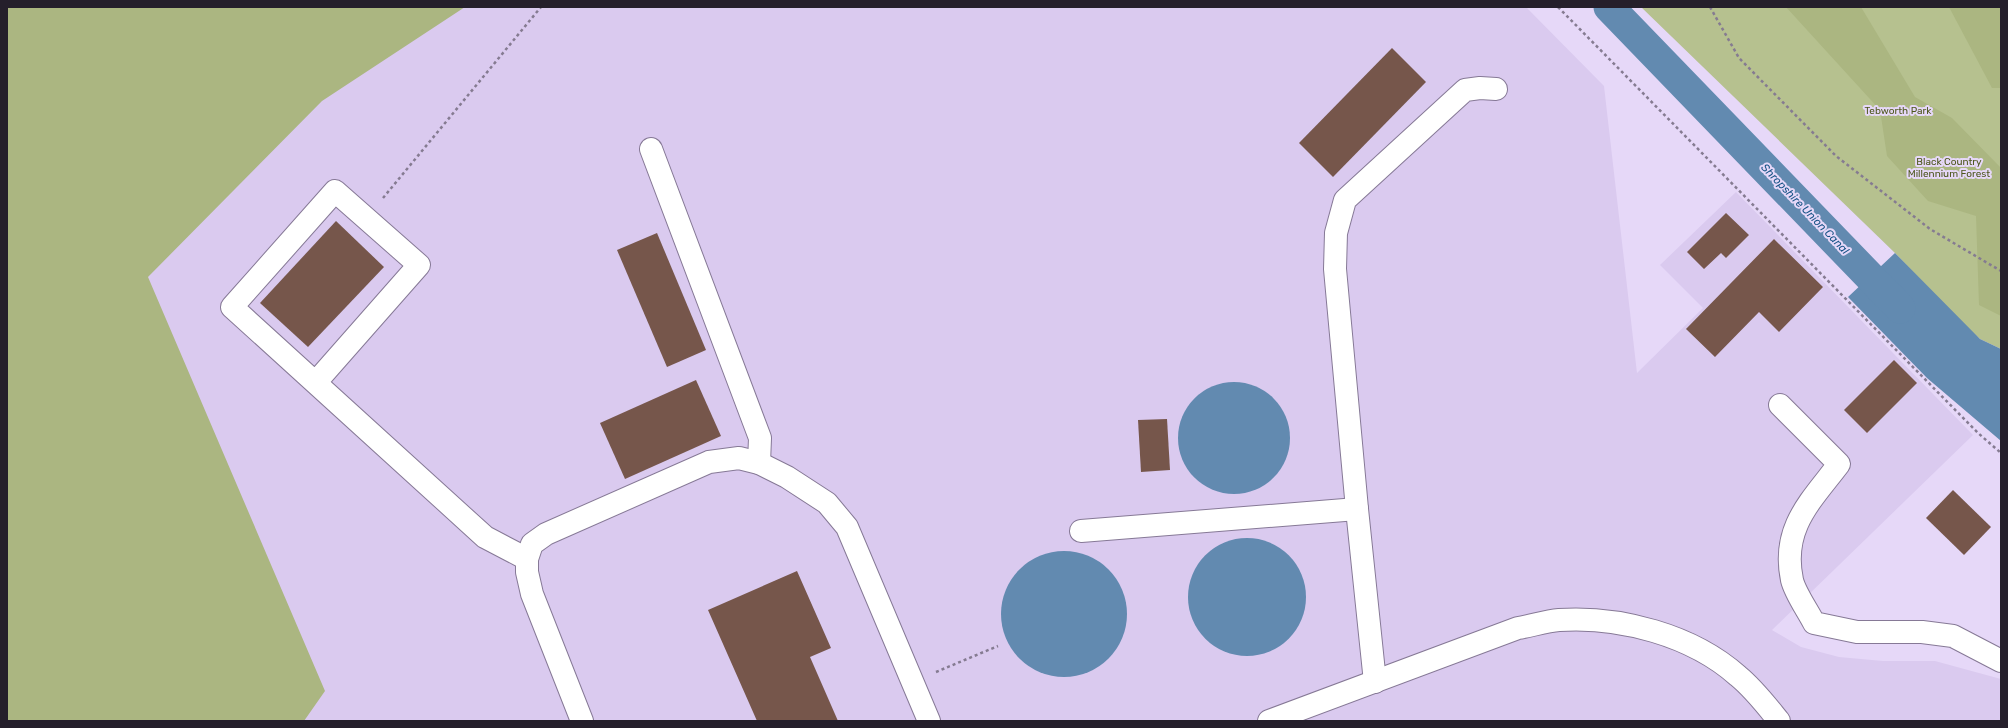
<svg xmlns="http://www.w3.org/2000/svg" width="2008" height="728" viewBox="0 0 2008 728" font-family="Rubik,sans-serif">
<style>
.built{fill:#dacaef}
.green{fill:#b6c18f}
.forest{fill:#abb681}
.water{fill:#628ab0}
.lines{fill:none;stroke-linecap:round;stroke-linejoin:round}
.canal{stroke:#628ab0;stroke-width:31}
.building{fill:#76564b}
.minor-casing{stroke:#867996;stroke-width:24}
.path{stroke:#857b91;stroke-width:2.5;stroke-dasharray:3 3;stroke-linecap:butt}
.minor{stroke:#fff;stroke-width:22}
.labels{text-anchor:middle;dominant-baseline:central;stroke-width:4;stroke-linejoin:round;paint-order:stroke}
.park-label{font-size:10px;fill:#4c561b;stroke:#e6d8f8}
.water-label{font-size:11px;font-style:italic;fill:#155285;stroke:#e6d8f8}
</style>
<rect width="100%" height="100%" fill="#e6d8f8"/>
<path class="built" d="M 7,7 L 1526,7 L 1604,86 L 1637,373 L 1703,308 L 1660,265 L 1736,192 L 1973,435 L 1772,630 L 1801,647 L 1839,657 L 1883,661 L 1935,661 L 2001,679 L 2001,721 L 7,721 Z"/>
<path class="green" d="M 1641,7 L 2001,7 L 2001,349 L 1980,339 L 1961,322 L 1895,253 Z"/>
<g class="forest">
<path d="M 7,7 L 465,7 L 322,101 L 148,277 L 325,691 L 304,721 L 7,721 Z"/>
<path d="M 1786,7 L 1861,7 L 1915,97 L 1952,118 L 2001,168 L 2001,316 L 1979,305 L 1976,216 L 1928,201 L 1887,156 L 1880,110 Z"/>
<path d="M 1949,7 L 2001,7 L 2001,88 L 1992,88 Z"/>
</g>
<g class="water">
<path d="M 1895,253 L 1980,339 L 2001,349 L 2001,441 L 1927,378 L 1848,297 Z"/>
<circle cx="1234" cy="438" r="56"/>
<circle cx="1247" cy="597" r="59"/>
<circle cx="1064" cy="614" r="63"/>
</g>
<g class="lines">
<path class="canal" d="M 1609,7 L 1900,308"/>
</g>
<g class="building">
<path d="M 1392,48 L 1426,82 L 1333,177 L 1299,143 Z"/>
<path d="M 1726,213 L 1749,235 L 1726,258 L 1721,253 L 1704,269 L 1687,252 Z"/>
<path d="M 336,221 L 384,267 L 308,347 L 260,303 Z"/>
<path d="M 657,233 L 706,350 L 667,367 L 617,250 Z"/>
<path d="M 1774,239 L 1823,287 L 1779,332 L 1759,312 L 1715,357 L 1686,329 Z"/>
<path d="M 1894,360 L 1917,383 L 1867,433 L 1844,410 Z"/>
<path d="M 696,380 L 721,436 L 625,479 L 600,423 Z"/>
<path d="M 1167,419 L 1170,470 L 1141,472 L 1138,420 Z"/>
<path d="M 1953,490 L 1991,527 L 1964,555 L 1926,518 Z"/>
<path d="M 797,571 L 831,648 L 810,657 L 838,721 L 757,721 L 708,610 Z"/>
</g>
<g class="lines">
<g class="minor-casing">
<g id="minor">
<path d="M 651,149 L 760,438 L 759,463"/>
<path d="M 316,382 L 419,265 L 335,191 L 232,307 L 485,537 L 527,559"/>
<path d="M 1780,405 L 1839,464 C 1811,501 1781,528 1792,580 C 1795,593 1808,611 1814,623 L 1857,632 L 1922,632 L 1953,636 L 2001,661"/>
<path d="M 1081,531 L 1357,509"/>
<path d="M 1375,682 L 1357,509 L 1335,269 L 1336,233 L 1345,200 L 1465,90 L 1480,88 L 1496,89"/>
<path d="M 582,721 L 532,594 L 527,572 L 527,559 L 532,544 L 546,534 L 709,462 L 739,458 L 759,463 L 787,477 L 827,503 L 847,527 L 929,721"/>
<path d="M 1269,721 L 1518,628 C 1531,626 1546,621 1559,620 C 1620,616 1692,635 1738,676 C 1754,689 1766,705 1779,721"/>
</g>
</g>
<g class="path">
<path d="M 1558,7 L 1978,433 L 2001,453"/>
<path d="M 1710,7 L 1739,58 L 1836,156 L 1930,229 L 2001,271"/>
<path d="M 383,198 L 541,7"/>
<path d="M 936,672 L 998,646"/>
</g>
<use href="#minor" class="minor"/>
</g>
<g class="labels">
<g class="park-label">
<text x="1898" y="111">Tebworth Park</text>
<text x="1949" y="162">Black Country<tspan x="1949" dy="12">Millennium Forest</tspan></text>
</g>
<g class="water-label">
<text transform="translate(1805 209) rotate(46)">Shropshire Union Canal</text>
</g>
</g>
<rect width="2008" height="728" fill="none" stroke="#251f2b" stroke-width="16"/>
</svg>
